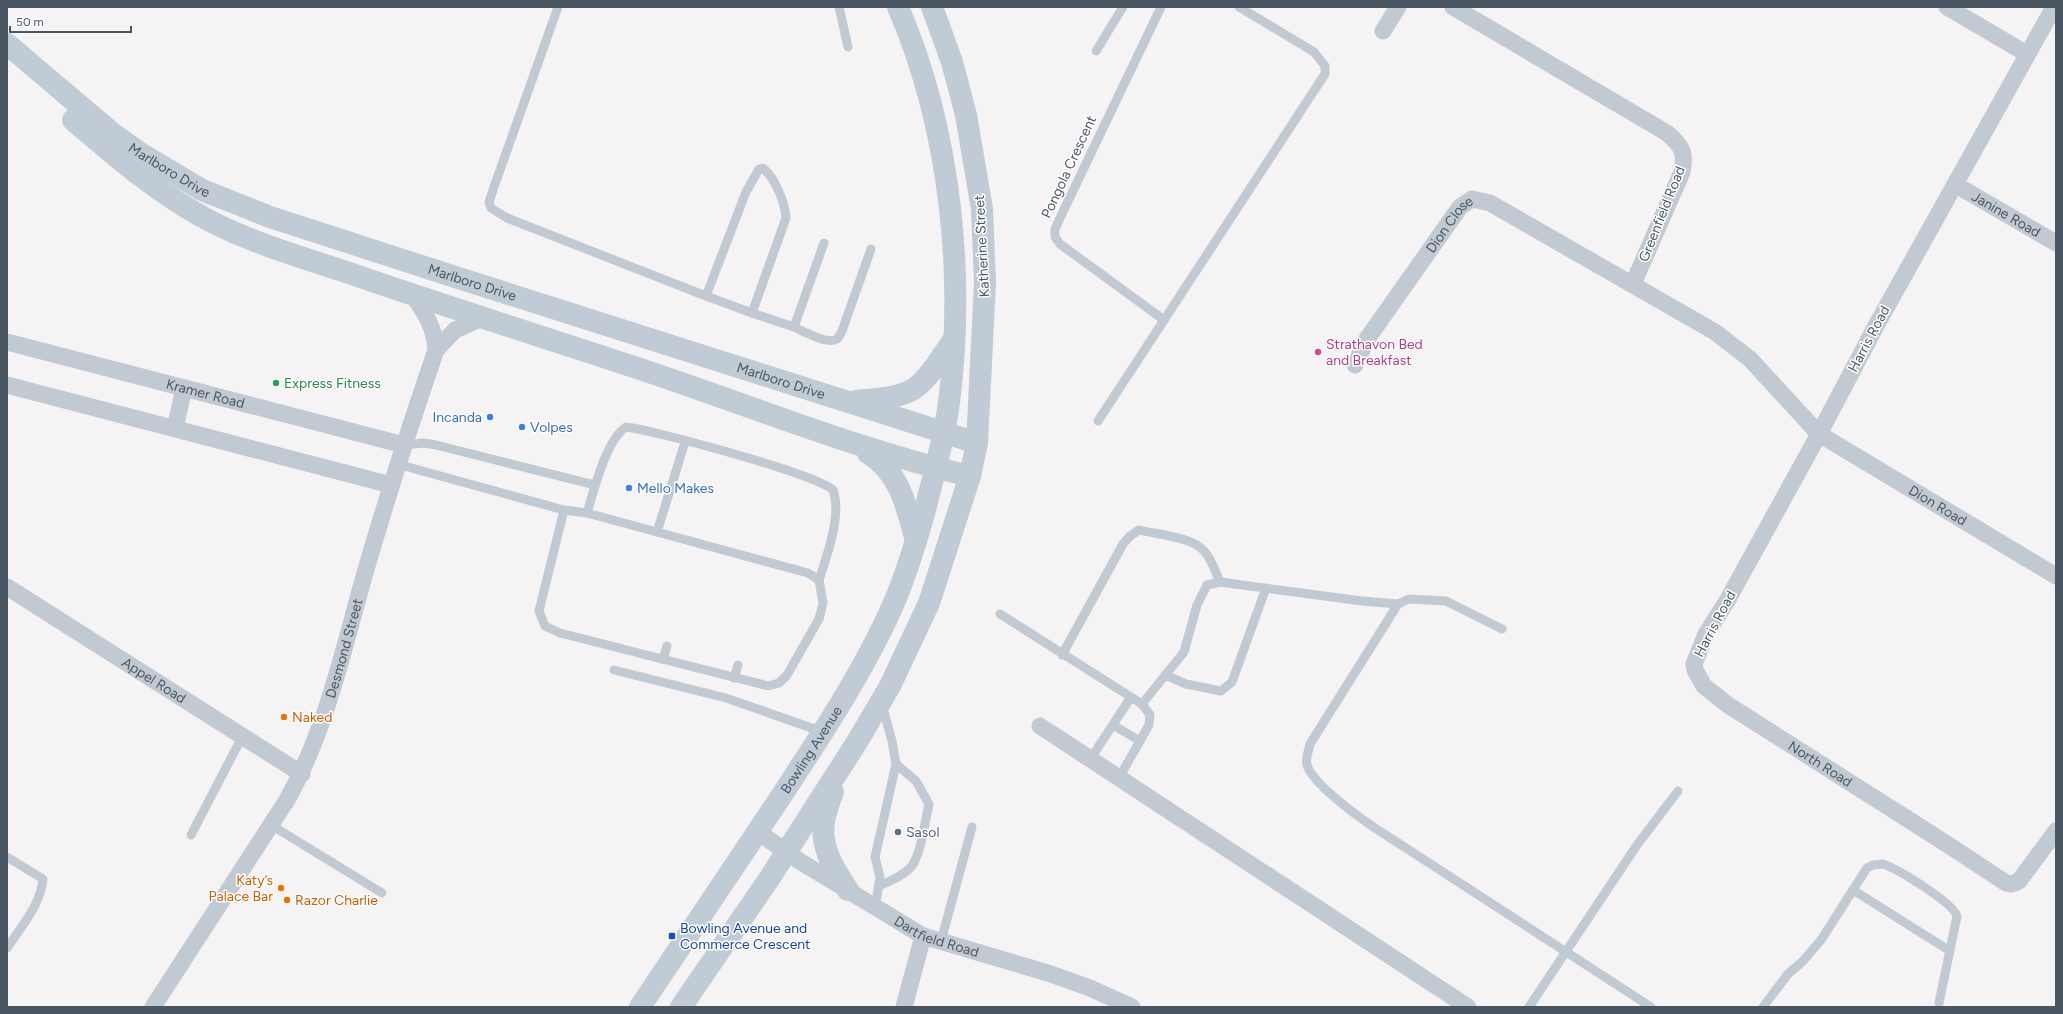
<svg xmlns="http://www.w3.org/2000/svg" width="2063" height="1014" viewBox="0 0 2063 1014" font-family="Figtree,sans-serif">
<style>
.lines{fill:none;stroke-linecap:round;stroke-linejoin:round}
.service{stroke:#c1cad2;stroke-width:9}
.minor{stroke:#c1cad2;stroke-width:17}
.secondary{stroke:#c1cbd6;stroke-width:22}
.hotel-dot{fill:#d1479c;stroke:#fff;stroke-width:1.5}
.leisure-dot{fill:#2e9e5b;stroke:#fff;stroke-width:1.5}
.shop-dot{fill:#3f7fe0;stroke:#fff;stroke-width:1.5}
.food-dot{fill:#e8710a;stroke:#fff;stroke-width:1.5}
.service-dot{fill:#5c6f8a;stroke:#fff;stroke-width:1.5}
.transit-dot{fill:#1a4fb4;stroke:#fff;stroke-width:1.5}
.labels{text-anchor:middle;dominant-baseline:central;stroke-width:3;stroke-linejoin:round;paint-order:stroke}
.street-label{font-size:14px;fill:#4a5661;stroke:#fff}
.hotel-label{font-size:14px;fill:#b23c85;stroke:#fff;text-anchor:start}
.leisure-label{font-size:14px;fill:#27864d;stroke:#fff;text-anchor:start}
.shop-label{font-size:14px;fill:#366cbe;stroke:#fff;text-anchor:start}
.food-label{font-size:14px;fill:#c56008;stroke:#fff;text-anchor:start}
.service-label{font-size:14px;fill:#4e5e75;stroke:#fff;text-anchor:start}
.transit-label{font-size:14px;fill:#164399;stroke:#fff;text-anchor:start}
</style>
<rect width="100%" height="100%" fill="#f5f3f3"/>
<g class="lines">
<g class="service">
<path d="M 558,7 L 494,187 L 489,202 L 491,208 L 507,218 L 706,296 L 746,192 L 759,169 L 763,168 C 775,178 785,202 786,218 L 752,313 L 794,327 L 824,243"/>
<path d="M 839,7 L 848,47"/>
<path d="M 1161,7 L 1059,220 L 1055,229 L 1055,237 L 1060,244 L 1164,320"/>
<path d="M 1096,51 L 1123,7"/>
<path d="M 706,296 L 752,313"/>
<path d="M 794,327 C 802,331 829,345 837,339 C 839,337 841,333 842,331 L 871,249"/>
<path d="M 1098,421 L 1325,74 L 1325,66 L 1314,52 L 1239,7"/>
<path d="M 404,445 L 424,443 L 436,445 L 595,485"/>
<path d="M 397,464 L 564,510 L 587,513 L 657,532 L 685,442"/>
<path d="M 564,510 L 539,611 L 545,626 L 560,633 L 768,686 L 779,683 L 787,675 L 819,619 L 823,603 L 819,580 L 808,573 L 657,532"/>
<path d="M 587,513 C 594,490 606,440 626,427 C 653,430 820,475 833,490 C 842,515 827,556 819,580"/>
<path d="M 1398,604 L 1310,744 C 1309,750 1305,758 1307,765 C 1312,783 1356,815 1372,826 L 1651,1007"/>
<path d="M 1000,614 L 1142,704 L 1150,715 L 1149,725 L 1119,778"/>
<path d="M 1062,655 L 1123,544 L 1130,536 L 1139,530 C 1155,534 1190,537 1202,549 C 1211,557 1215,571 1220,582"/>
<path d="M 663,659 L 667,646"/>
<path d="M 614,670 L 726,698 L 823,732"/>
<path d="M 1165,675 L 1186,684 L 1221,691 L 1232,682 L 1266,588"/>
<path d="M 734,678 L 738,665"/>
<path d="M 1142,704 L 1184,652 L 1197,605 L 1207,585 L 1220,582 L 1362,601 L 1398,604 L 1409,599 L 1446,601 L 1502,629"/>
<path d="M 1113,725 L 1140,741"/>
<path d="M 1091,758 L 1131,697"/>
<path d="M 271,825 L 382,893"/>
<path d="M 191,835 L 242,737"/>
<path d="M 7,857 L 43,879 C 41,905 20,928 7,948"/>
<path d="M 879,886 C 890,881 903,876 911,867 C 921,855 925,821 929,804 L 916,781 L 896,764"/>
<path d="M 1853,890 L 1950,951"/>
<path d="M 875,908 L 880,877 L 875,857 L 896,764 L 892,741 L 882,705"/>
<path d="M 941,941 L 972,827"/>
<path d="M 1529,1007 L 1637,845 L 1678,791"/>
<path d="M 1763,1007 L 1788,974 L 1803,961 L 1821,940 L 1867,868 L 1873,865 L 1883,864 C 1898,869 1952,902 1957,916 L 1939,1003"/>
</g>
<g class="minor">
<path d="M 1453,7 L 1667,133 C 1682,146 1686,152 1682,172 L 1633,284"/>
<path d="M 1947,7 L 2027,54"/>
<path id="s1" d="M 2054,7 L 1877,324 L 1819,434 L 1727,601 L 1706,634 L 1694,664 L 1695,670 L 1704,686 L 1728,705 L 1950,846 L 2006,883 L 2012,884 L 2019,881 L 2056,831"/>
<path d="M 1383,31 L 1398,7"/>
<path id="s2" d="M 1956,185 L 2056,243"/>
<path id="s3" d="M 7,342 L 404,445"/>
<path d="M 436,350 L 455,330 L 484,317"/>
<path id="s4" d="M 1355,365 L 1367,339 L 1460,207 L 1472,199 L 1490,203 L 1715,332 L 1750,359 L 1819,434 L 2056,576"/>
<path d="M 7,385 L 391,485"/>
<path d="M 175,428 L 184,388"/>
<path id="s5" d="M 7,587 L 302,774"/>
<path d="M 1040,726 L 1468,1007"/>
<path id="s6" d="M 758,832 L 801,862 L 923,936 L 1048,973 L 1090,988 L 1132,1007"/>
<path id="s7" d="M 153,1007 L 287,800 C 325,732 342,655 363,580 C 385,503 410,426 436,350 C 435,328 425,313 413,295"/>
<path d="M 904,1007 L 923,936"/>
</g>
<g class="secondary">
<path id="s8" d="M 7,44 L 112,133 L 140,153 L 202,190 L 235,203 L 270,217 L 446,274 L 977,443"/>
<path d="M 73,120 C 116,157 160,195 210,221 C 255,244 304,258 352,274 C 444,306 538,335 631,366 C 744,403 854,449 970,476"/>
<path d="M 856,401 C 874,399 893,399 910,391 C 927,383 943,354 954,339"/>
<path d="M 868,453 C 900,472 907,508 916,541"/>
<path d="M 833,792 C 830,800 827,808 825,816 C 818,844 833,868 848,890"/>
<path id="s9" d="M 640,1007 C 687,938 733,868 780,798 C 821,735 863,673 893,605 C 907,573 917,539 926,506 C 934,474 943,442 948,410 C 966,278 951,130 898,7"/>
<path d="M 681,1007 L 769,879 L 857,742 L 890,686 L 929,603 L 970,476 L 977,443 L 985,283 L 982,209 L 966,115 L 952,62 L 932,7"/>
</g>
</g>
<circle class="hotel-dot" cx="1318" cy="352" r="4"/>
<circle class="leisure-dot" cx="276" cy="383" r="4"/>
<g class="shop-dot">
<circle cx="490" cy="417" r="4"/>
<circle cx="522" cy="427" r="4"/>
<circle cx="629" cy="488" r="4"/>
</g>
<g class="food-dot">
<circle cx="284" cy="717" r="4"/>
<circle cx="281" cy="888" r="4"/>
<circle cx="287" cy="900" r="4"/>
</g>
<circle class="service-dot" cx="898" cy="832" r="4"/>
<rect class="transit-dot" x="668" y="932" width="8" height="8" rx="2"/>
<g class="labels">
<g class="street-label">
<text transform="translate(1069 167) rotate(-65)">Pongola Crescent</text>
<text stroke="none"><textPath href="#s8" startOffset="206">Marlboro Drive</textPath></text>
<text transform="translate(1662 214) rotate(-68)">Greenfield Road</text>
<text stroke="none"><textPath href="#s2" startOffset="58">Janine Road</textPath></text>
<text stroke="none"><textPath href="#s4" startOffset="170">Dion Close</textPath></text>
<text transform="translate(982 246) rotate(-93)">Katherine Street</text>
<text stroke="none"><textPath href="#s8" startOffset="530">Marlboro Drive</textPath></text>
<text transform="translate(1869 339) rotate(-62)">Harris Road</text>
<text stroke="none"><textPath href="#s8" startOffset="854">Marlboro Drive</textPath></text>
<text stroke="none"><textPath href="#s3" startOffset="205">Kramer Road</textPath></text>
<text stroke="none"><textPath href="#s4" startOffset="767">Dion Road</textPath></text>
<text transform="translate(1715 624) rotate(-62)">Harris Road</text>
<text stroke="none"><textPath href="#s7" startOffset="409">Desmond Street</textPath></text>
<text stroke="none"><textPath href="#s5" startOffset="174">Appel Road</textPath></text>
<text stroke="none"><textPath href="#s9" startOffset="309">Bowling Avenue</textPath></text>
<text stroke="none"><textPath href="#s1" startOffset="914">North Road</textPath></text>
<text stroke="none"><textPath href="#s6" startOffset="208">Dartfield Road</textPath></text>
</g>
<g class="hotel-label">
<text x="1326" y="344">Strathavon Bed<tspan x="1326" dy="16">and Breakfast</tspan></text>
</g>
<g class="leisure-label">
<text x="284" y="383">Express Fitness</text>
</g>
<g class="shop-label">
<text x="482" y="417" text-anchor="end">Incanda</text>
<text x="530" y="427">Volpes</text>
<text x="637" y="488">Mello Makes</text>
</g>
<g class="food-label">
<text x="292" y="717">Naked</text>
<text x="273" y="880" text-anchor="end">Katy’s<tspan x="273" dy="16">Palace Bar</tspan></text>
<text x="295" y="900">Razor Charlie</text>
</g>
<g class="service-label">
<text x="906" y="832">Sasol</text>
</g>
<g class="transit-label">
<text x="680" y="928">Bowling Avenue and<tspan x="680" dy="16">Commerce Crescent</tspan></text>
</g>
</g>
<rect width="2063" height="1014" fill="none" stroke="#4a5661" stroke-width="16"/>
<path d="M10 26v6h121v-6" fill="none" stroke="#4a5661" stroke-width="2"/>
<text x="16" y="26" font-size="12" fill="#4a5661" stroke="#ffffff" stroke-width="3" paint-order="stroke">50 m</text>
</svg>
